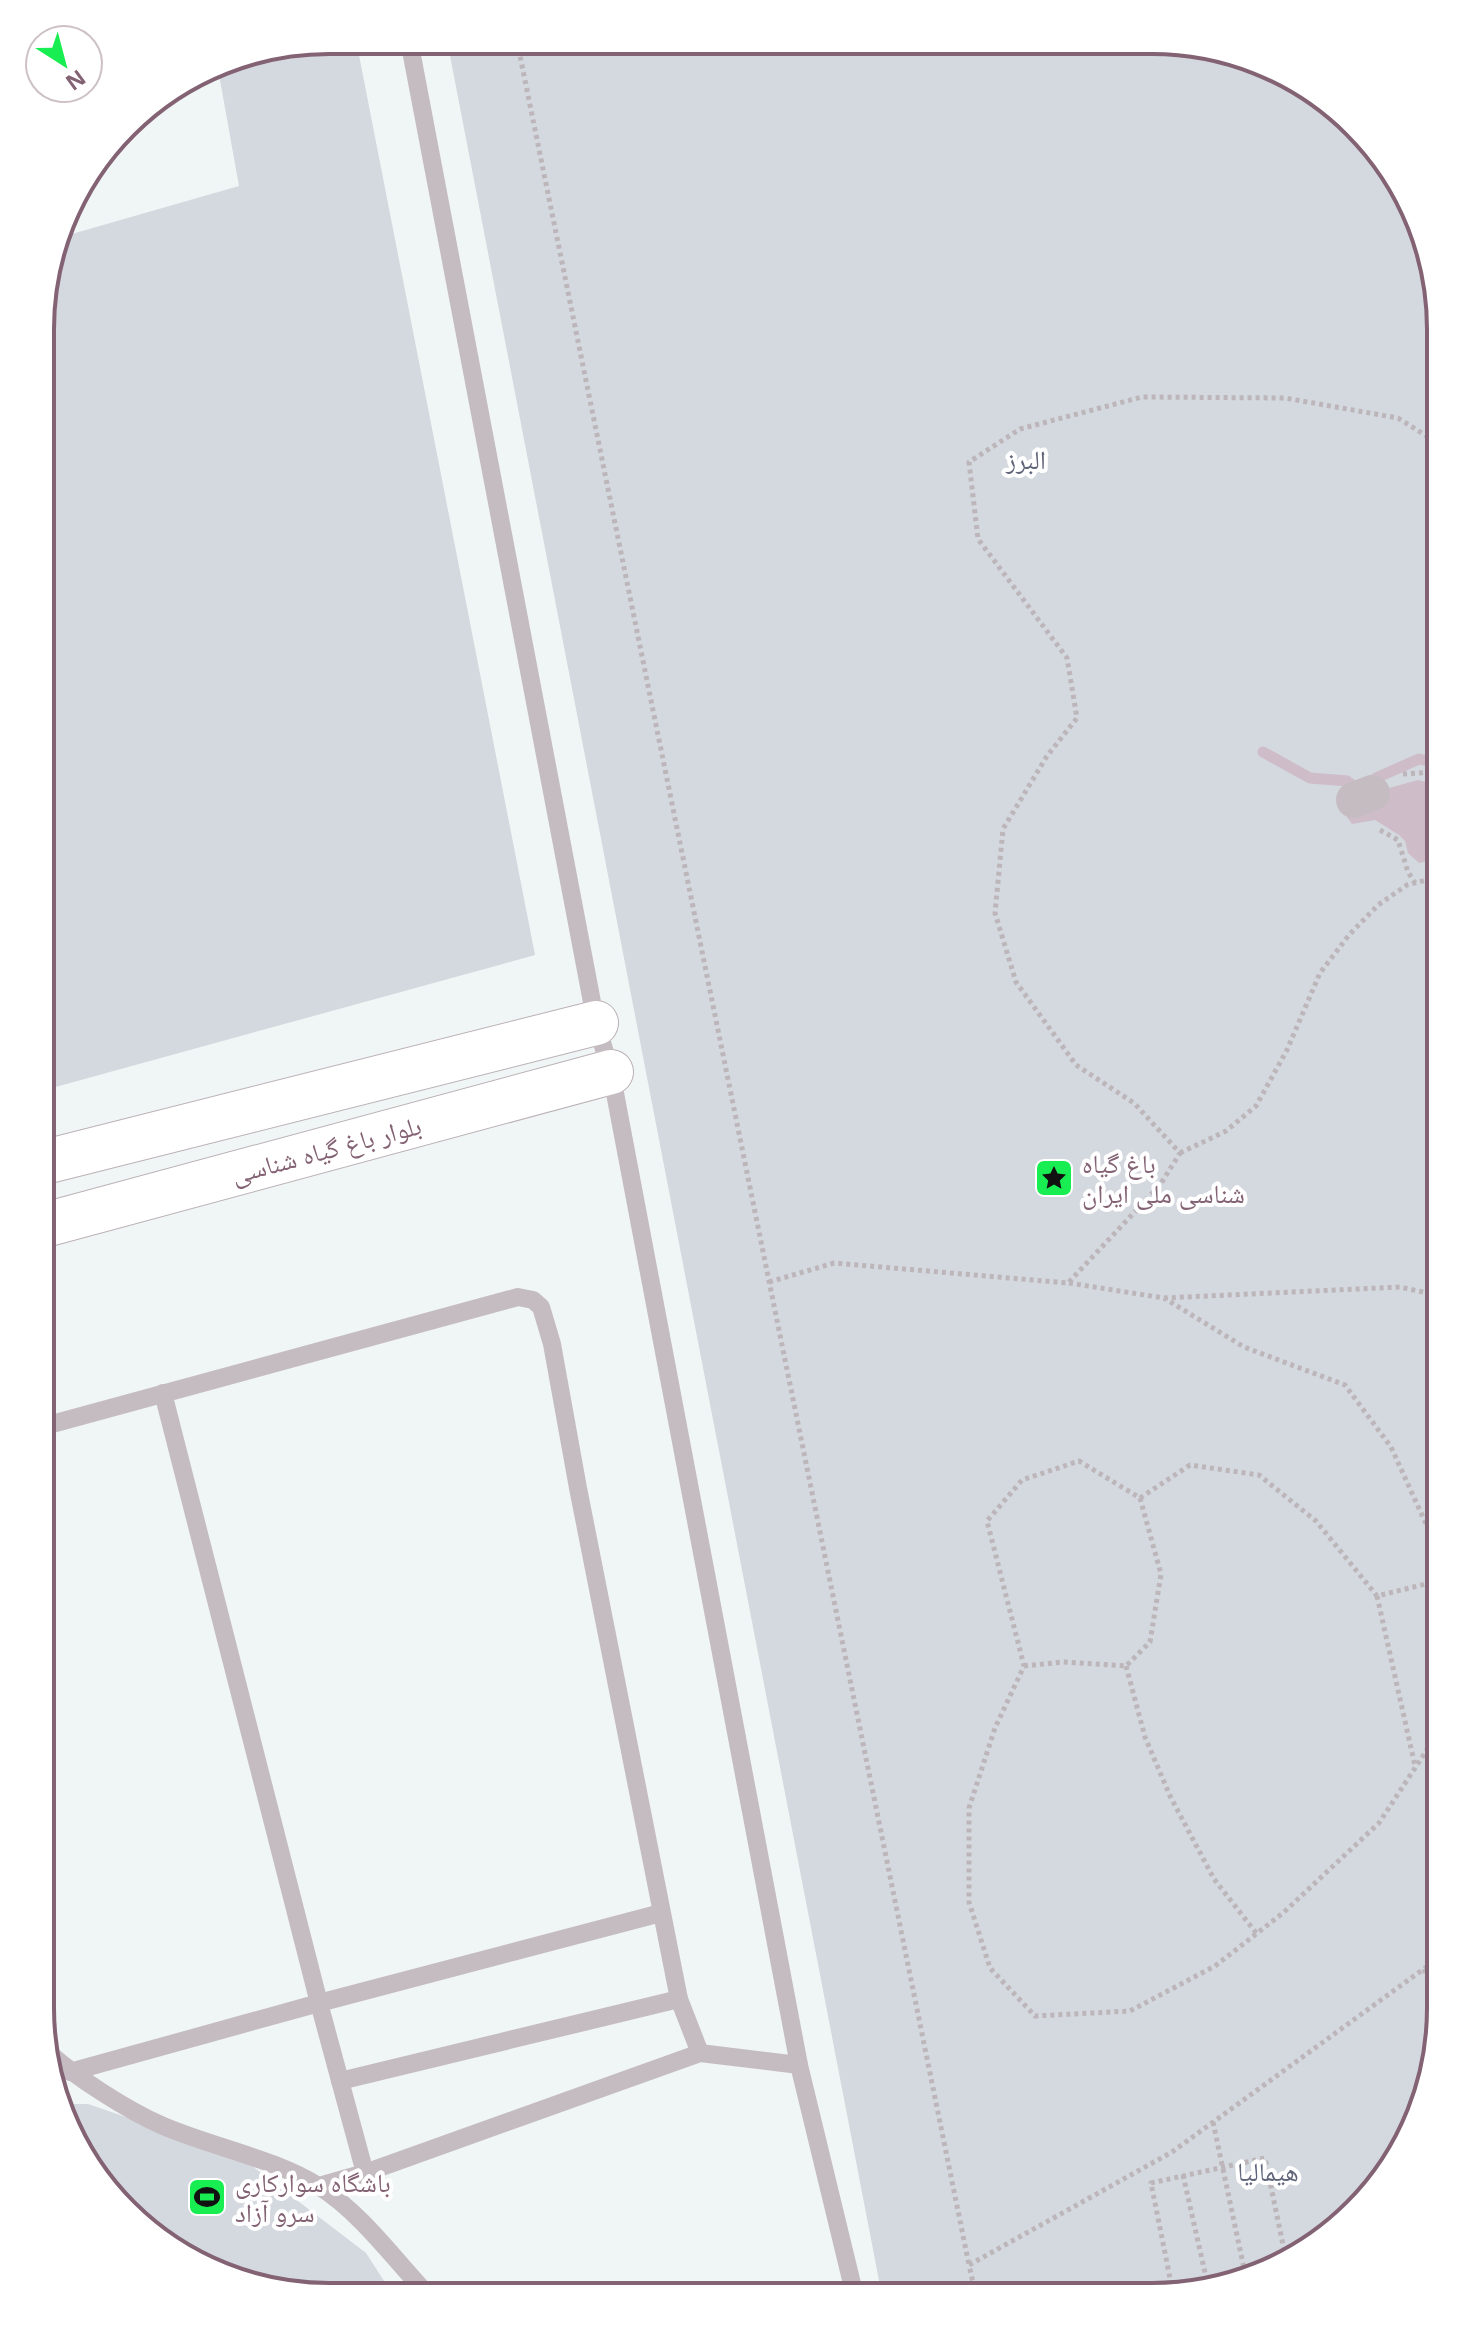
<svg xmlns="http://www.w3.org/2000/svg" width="1481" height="2337" viewBox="0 0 1481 2337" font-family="'Noto Sans','Noto Naskh Arabic',sans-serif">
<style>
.green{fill:#d4d8df}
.water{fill:#cebdc9}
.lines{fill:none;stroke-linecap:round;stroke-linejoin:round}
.stream{stroke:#cebdc9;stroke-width:11}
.secondary-casing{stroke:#bbb1b6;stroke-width:46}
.path{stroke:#bcb6ba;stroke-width:5;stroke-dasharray:4 4;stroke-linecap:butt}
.lane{stroke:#c5bcc1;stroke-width:18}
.street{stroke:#c5bcc1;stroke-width:36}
.secondary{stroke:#fff;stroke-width:44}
.labels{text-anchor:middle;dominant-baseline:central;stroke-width:8;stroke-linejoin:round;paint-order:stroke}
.park-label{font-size:26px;fill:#61657a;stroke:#fff}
.street-label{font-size:26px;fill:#836273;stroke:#fff}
.poi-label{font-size:26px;fill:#836273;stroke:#fff;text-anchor:start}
.rim{fill:none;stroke:#836273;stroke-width:4}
</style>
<rect width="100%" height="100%" fill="#f0f5f5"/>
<g class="green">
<path d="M 329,40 L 356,40 L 535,955 L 41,1091 L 42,291 L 58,238 L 239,186 L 217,63 Z"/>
<path d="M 447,40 L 1191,43 L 1328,99 L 1419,218 L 1441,329 L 1440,2028 L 1392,2169 L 1328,2237 L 1263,2275 L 1153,2297 L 882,2296 Z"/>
<path d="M 59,2104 L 88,2104 L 239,2156 L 366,2253 L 393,2295 L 291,2295 L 153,2238 L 62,2119 Z"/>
</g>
<path class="water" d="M 1418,780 L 1434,784 L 1441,792 L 1441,853 L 1429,861 L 1419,863 L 1408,853 L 1405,841 L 1399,835 L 1375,820 L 1352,824 L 1347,817 L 1350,811 L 1389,788 Z"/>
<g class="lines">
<g class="stream">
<path d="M 1263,752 L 1310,778 L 1347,781 L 1360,791"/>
<path d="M 1368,786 L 1376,778 L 1419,759 L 1441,764"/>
</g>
<g class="secondary-casing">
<g id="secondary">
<path d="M 41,1163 L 596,1023"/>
<path d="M 41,1226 L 611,1072"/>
</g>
</g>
<g class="path">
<path d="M 517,41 L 969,2265"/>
<path d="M 1403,774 L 1433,772 L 1441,777"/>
<path d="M 1380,830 L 1398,840 L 1408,872 L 1415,883"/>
<path d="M 1180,1153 L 1226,1131 L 1256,1106 L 1287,1050 L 1320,973 L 1349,935 L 1378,905 L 1407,885 L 1426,880 L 1441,880"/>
<path d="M 769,1282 L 834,1263 L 1068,1283 L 1160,1185 L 1180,1153 L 1134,1103 L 1076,1065 L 1016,982 L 995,913 L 1003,829 L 1047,756 L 1077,718 L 1067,658 L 978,539 L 969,462 L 1020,429 L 1142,397 L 1285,398 L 1398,418 L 1441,445"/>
<path d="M 1069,1283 L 1164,1298 L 1400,1287 L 1441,1296"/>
<path d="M 1140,1498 L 1190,1465 L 1259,1475 L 1316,1521 L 1377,1596 L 1438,1581"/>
<path d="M 1377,1596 L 1415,1766"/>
<path d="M 1024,1666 L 1063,1662 L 1126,1666 L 1150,1642 L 1161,1574 L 1140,1498 L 1079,1461 L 1022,1480 L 987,1521 L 1024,1666 L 995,1728 L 969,1808 L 969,1902 L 990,1968 L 1035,2016 L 1130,2011 L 1215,1966 L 1283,1913 L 1379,1823 L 1434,1739 L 1439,1672 L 1437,1548 L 1391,1447 L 1345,1385 L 1244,1347 L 1164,1298"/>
<path d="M 1126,1666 L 1145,1737 L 1170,1796 L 1214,1879 L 1257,1934"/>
<path d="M 1424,1969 L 1440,2011"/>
<path d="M 1213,2122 L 1246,2278"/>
<path d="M 1183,2175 L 1208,2286"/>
<path d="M 1360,2203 L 1358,2191 L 1374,2189"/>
<path d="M 1173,2293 L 1151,2183 L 1265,2158 L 1286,2259 L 1293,2258"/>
<path d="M 976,2296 L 969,2265 L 1172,2152 L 1440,1957"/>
</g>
<g class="lane">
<path d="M 409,40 L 596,1023 L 611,1072 L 799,2065 L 855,2296"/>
<path d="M 163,1393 L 319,2003 L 365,2173"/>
<path d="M 41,1427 L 518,1297 L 533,1300 L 541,1307 L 552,1344 L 578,1488 L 679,1999 L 700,2053"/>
<path d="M 49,2053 C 77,2078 127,2110 161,2125 C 211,2147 274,2158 320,2187 C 362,2214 394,2259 428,2295"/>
<path d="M 70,2072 L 319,2003 L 661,1913"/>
<path d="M 340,2081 L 679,1999"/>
<path d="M 319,2186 L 365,2173 L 700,2053 L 799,2065"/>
</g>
<path class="street" d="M 1354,800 L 1372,793"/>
<use href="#secondary" class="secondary"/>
</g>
<defs>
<g id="sight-square" transform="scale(2)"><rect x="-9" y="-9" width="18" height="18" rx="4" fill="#18ed51" stroke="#fff"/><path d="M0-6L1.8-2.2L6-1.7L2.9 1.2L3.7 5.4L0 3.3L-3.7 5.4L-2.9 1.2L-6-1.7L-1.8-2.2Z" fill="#111"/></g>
<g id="stadium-square" transform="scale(2)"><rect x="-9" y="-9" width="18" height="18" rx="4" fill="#18ed51" stroke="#fff"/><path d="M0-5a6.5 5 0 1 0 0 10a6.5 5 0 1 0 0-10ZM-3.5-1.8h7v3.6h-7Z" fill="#111"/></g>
</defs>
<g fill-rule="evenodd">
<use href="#sight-square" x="1054" y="1178"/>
<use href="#stadium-square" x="207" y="2197"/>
</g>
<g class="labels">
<g class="park-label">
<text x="1026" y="459">البرز</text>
<text x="1268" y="2171">هیمالیا</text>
</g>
<g class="street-label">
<text transform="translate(326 1149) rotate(-15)">بلوار باغ گیاه شناسی</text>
</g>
<g class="poi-label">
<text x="1082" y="1163">باغ گیاه‌<tspan x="1082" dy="30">شناسی ملی ایران</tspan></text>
<text x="235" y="2182">باشگاه سوارکاری<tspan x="235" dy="30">سرو آزاد</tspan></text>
</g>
</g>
<path d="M0 0H1481V2337H0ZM329 54H1152A275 275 0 0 1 1427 329V2008A275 275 0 0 1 1152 2283H329A275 275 0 0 1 54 2008V329A275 275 0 0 1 329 54Z" fill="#fff" fill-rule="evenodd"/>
<path class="rim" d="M329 54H1152A275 275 0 0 1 1427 329V2008A275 275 0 0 1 1152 2283H329A275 275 0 0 1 54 2008V329A275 275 0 0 1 329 54Z"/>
<g transform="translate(64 64) rotate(144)"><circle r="38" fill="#ffffff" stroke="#cdc0c7" stroke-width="2"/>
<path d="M0-6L14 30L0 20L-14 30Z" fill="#18ed51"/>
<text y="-12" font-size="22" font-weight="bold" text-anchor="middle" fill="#836273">N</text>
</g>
</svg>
